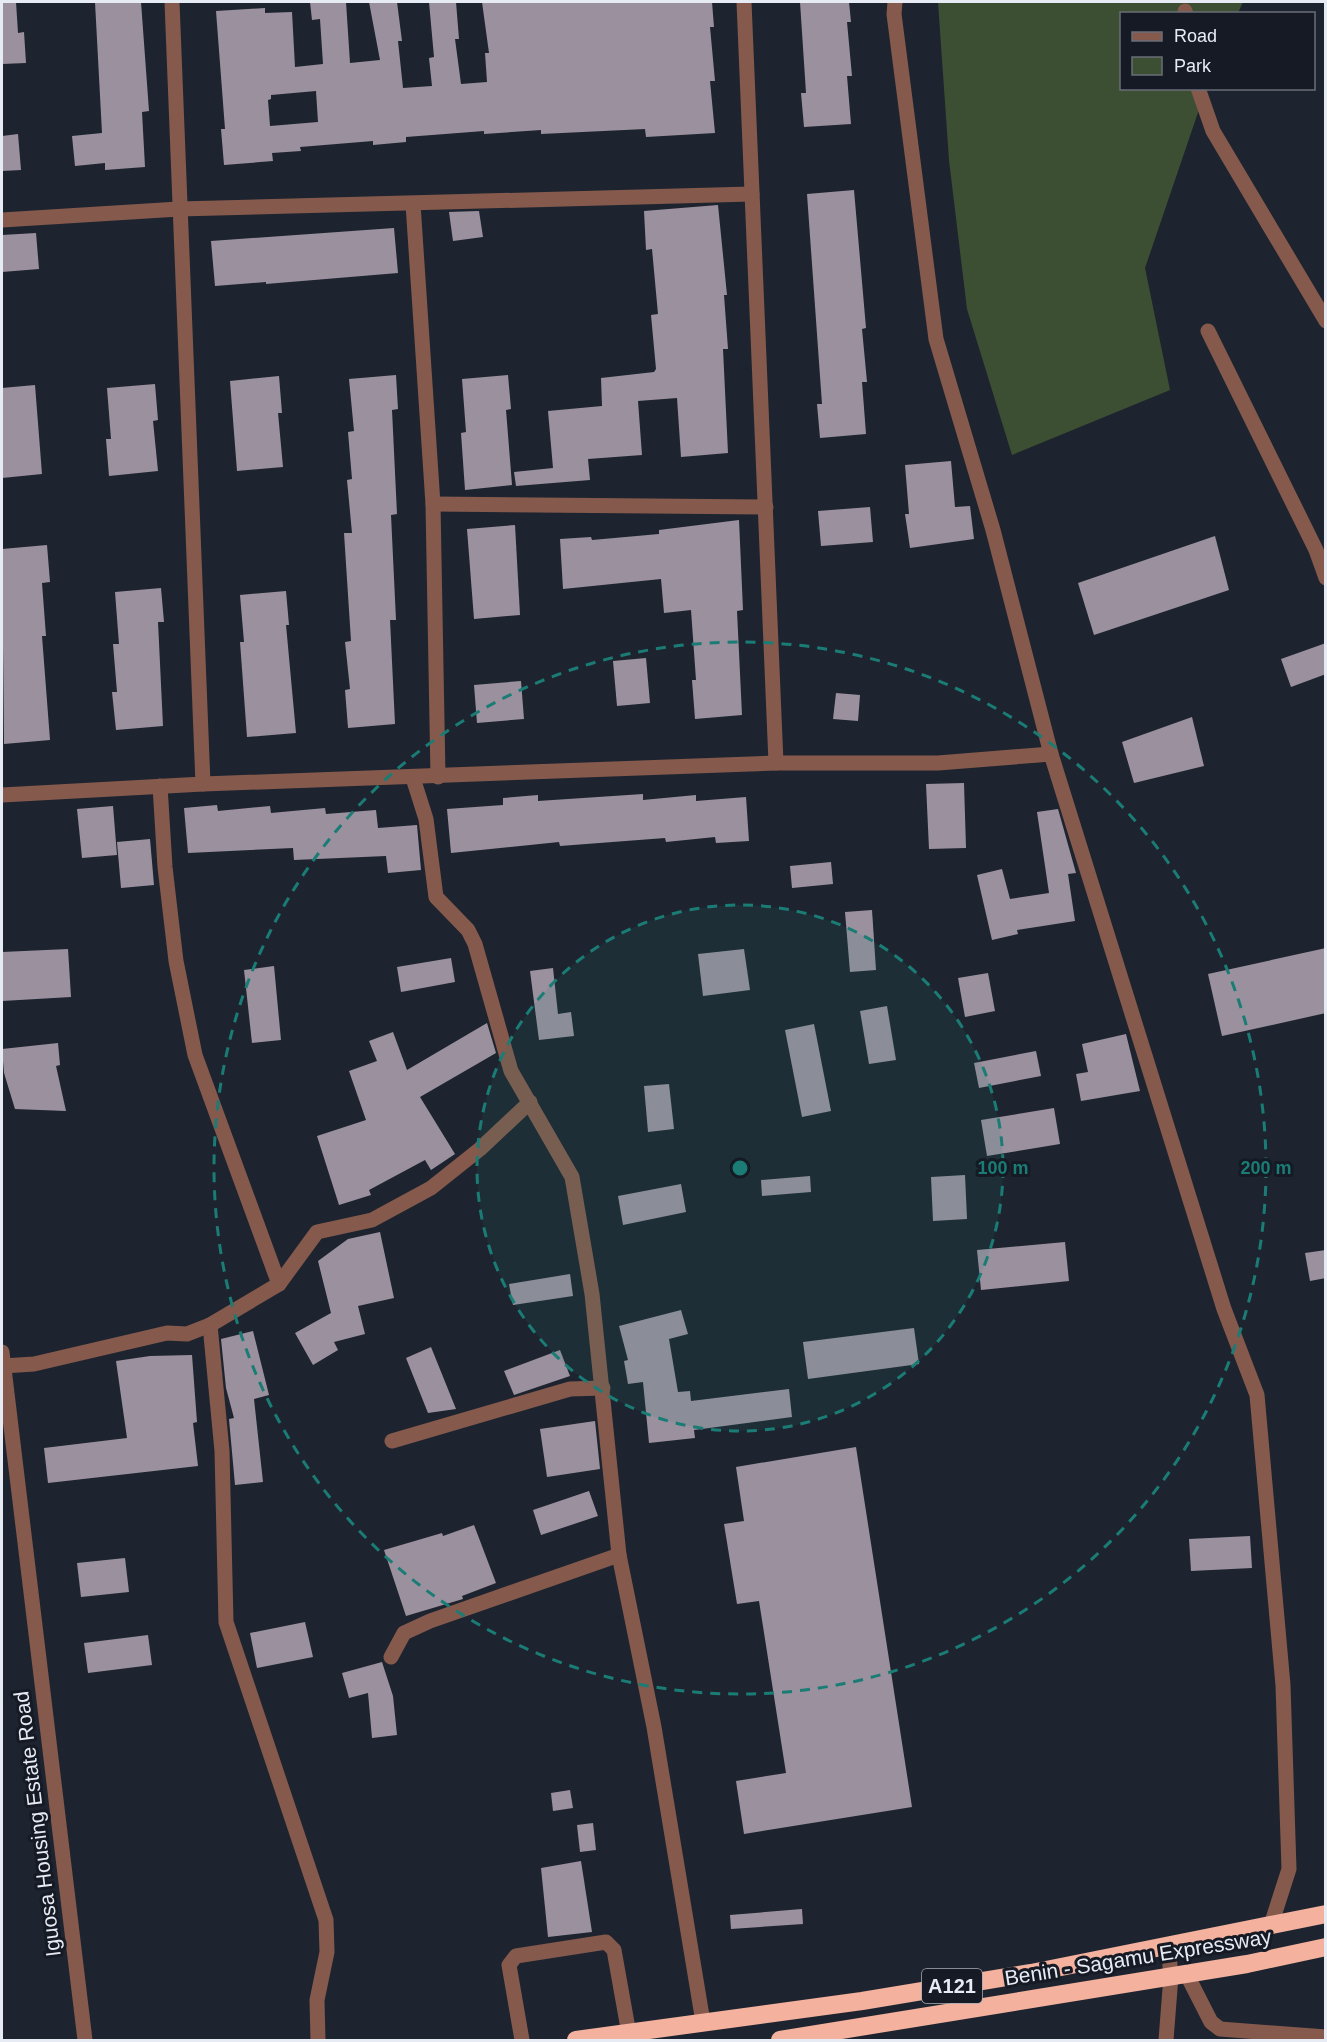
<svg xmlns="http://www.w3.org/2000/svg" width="1327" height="2042" viewBox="0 0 1327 2042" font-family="Arial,sans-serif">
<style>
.green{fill:#3c4f33}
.building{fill:#9b919e;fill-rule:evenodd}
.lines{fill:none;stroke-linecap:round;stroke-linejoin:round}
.minor{stroke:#855a4d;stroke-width:15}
.highway{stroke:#f3b19e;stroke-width:18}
.ring{fill:none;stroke:#1a7c75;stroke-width:3;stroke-dasharray:10 8}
.labels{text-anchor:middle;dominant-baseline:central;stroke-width:6;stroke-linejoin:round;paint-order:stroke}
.shield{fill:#151a25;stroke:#a8acb5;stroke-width:1.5}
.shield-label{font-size:20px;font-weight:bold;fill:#e7ebf3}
.street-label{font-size:21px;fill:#e7ebf3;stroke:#151a25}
.centre{fill:#1a7c75;stroke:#151a25;stroke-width:3}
.ring-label{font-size:18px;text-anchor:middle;font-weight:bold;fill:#1a7c75;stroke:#151a25;stroke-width:6;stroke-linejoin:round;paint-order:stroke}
</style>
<rect width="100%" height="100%" fill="#1e242f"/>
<path class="green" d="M 938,2 L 1243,2 L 1238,13 L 1122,14 L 1122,88 L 1206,89 L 1145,268 L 1170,390 L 1012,455 L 967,309 L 949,160 Z"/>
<g class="building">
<path d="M 2,2 L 16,2 L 18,33 L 24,32 L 26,63 L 2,64 Z"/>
<path d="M 95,2 L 141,2 L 149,111 L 142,112 L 145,167 L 105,170 L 105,163 L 75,166 L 72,136 L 102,133 Z"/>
<path d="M 310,2 L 346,2 L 350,63 L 380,60 L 369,2 L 397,2 L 402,41 L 398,41 L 403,88 L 432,86 L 429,58 L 434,57 L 429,2 L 456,2 L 459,39 L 455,39 L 461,84 L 487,82 L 485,53 L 489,53 L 482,2 L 712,2 L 714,27 L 710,27 L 715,81 L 710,81 L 715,133 L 646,137 L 645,129 L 541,134 L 541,130 L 484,134 L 484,131 L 406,137 L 406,142 L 373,145 L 373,141 L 300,147 L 301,151 L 272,153 L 273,161 L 224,165 L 221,129 L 225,129 L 216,11 L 265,8 L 265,13 L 292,12 L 295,67 L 323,64 L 320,19 L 312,20 ZM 316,91 L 318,122 L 270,126 L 268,100 L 271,99 L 271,95 Z"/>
<path d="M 800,2 L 849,2 L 851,22 L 847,22 L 852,76 L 847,76 L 851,124 L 804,127 L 801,93 L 806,93 Z"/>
<path d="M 18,134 L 21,170 L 2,171 L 2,136 Z"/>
<path d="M 854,190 L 866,328 L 862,329 L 867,382 L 862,382 L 866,434 L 820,438 L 817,404 L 822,404 L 807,194 Z"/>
<path d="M 718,205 L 727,295 L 724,295 L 728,349 L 723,349 L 728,453 L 681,457 L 677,398 L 638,401 L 642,455 L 588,459 L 590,480 L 516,486 L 514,472 L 553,468 L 548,411 L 602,406 L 601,378 L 654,372 L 656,369 L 651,315 L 658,314 L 652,249 L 646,250 L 644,211 Z"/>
<path d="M 479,211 L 483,237 L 453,241 L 449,212 Z"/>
<path d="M 394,228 L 398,273 L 266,284 L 266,282 L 215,286 L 211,241 Z"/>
<path d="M 36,233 L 39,269 L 2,272 L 2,235 Z"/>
<path d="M 396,375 L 398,409 L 392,410 L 397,514 L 391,515 L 396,620 L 390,620 L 395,724 L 348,728 L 345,690 L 350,689 L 345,642 L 351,641 L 344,533 L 352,533 L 347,480 L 352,479 L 348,432 L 354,431 L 349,379 Z"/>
<path d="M 508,375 L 511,409 L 506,410 L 512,485 L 465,490 L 461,433 L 466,432 L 462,379 Z"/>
<path d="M 279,376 L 282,413 L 278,413 L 283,467 L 237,471 L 230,381 Z"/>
<path d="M 155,384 L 158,420 L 153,421 L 158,471 L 109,476 L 106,439 L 111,439 L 107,388 Z"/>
<path d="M 35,385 L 42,474 L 2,478 L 2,388 Z"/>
<path d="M 951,461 L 955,507 L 970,506 L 974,539 L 910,548 L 905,514 L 909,514 L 905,465 Z"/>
<path d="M 870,507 L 873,542 L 821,546 L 818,511 Z"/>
<path d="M 739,520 L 743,610 L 737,611 L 742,715 L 695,719 L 692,680 L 696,680 L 691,610 L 664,613 L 661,579 L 563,589 L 560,539 L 591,537 L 592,540 L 659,534 L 659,530 Z"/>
<path d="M 515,525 L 520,615 L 474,619 L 467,529 Z"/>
<path d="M 1215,536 L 1229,590 L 1094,635 L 1078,583 Z"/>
<path d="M 47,545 L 50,582 L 42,583 L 46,636 L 42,636 L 50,740 L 4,744 L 2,549 Z"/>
<path d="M 161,588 L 164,622 L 158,622 L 163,726 L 116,730 L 112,692 L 117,692 L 113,644 L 119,644 L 115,592 Z"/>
<path d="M 286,591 L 289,625 L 286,625 L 296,733 L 247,737 L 240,642 L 244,642 L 240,595 Z"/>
<path d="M 1326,643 L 1326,674 L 1291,687 L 1281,659 Z"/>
<path d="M 646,658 L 650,703 L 617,706 L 613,661 Z"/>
<path d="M 521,681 L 524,719 L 477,723 L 474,685 Z"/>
<path d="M 836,693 L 860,695 L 858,721 L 833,719 Z"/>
<path d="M 1192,717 L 1204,766 L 1134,783 L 1122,742 Z"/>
<path d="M 964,783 L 966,848 L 929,849 L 926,784 Z"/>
<path d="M 643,794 L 643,800 L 696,795 L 696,801 L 746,797 L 749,841 L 716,843 L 715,837 L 666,842 L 665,838 L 560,846 L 559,842 L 451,853 L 447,809 L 503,805 L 503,798 L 538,795 L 538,801 Z"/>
<path d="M 217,805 L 218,811 L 270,806 L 271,813 L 325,808 L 326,814 L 376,810 L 378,828 L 417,825 L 421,870 L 388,873 L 386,856 L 294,860 L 293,848 L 188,853 L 184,808 Z"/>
<path d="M 113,806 L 117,855 L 82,858 L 77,809 Z"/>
<path d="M 1058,809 L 1076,873 L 1068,874 L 1075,921 L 1017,930 L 1018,934 L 992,940 L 977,875 L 1002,869 L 1010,899 L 1049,893 L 1037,812 Z"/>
<path d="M 150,839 L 154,885 L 121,888 L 117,842 Z"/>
<path d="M 831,862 L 833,884 L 792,888 L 790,866 Z"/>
<path d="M 872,910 L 876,970 L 850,972 L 845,912 Z"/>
<path d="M 1326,948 L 1326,1013 L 1222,1036 L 1208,974 Z"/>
<path d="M 68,949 L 71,997 L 2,1001 L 2,952 Z"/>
<path d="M 744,949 L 750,990 L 703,996 L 698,954 Z"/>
<path d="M 451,958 L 455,982 L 401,992 L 397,967 Z"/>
<path d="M 274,966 L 281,1040 L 252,1043 L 244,970 Z"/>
<path d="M 553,968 L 558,1014 L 571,1012 L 574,1036 L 539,1040 L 530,971 Z"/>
<path d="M 988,973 L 995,1011 L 965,1017 L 958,978 Z"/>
<path d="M 887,1006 L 896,1060 L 869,1064 L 860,1011 Z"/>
<path d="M 487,1023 L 496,1053 L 420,1097 L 455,1154 L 431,1170 L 425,1160 L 369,1190 L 371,1195 L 339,1205 L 317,1136 L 366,1120 L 349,1071 L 377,1061 L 369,1041 L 393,1032 L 407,1070 Z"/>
<path d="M 814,1024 L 831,1111 L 802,1117 L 785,1030 Z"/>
<path d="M 1126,1034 L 1140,1091 L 1081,1101 L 1076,1074 L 1088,1072 L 1082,1044 Z"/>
<path d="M 58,1043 L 60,1065 L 56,1066 L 66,1111 L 15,1109 L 4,1073 L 2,1049 Z"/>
<path d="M 1036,1051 L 1041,1076 L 979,1088 L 974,1063 Z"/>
<path d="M 669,1084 L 674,1129 L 648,1132 L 644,1086 Z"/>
<path d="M 1054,1108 L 1060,1144 L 987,1156 L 981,1120 Z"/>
<path d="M 965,1175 L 967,1219 L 933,1221 L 931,1177 Z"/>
<path d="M 810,1176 L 811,1192 L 762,1196 L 761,1180 Z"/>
<path d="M 681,1184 L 686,1212 L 623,1225 L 618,1196 Z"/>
<path d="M 380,1232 L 394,1298 L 358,1306 L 365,1334 L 334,1342 L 338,1350 L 313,1365 L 295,1333 L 331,1313 L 318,1261 L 348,1239 Z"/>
<path d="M 1065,1242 L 1069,1281 L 981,1290 L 977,1250 Z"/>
<path d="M 1326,1250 L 1326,1278 L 1310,1281 L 1305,1253 Z"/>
<path d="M 570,1274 L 573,1296 L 513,1305 L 509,1284 Z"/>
<path d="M 681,1310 L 688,1334 L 669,1339 L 678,1392 L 690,1391 L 691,1401 L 789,1389 L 792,1417 L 694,1430 L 695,1438 L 649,1443 L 643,1382 L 628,1384 L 624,1361 L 628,1360 L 619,1326 Z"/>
<path d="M 914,1328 L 919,1364 L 808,1379 L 803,1342 Z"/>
<path d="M 253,1331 L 269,1395 L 254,1399 L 263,1482 L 235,1485 L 229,1419 L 234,1418 L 226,1388 L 221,1339 Z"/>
<path d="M 431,1347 L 456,1409 L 428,1413 L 406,1358 Z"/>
<path d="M 560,1350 L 570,1376 L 514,1395 L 504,1371 Z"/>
<path d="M 192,1355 L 197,1422 L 193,1423 L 198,1466 L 48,1483 L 44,1448 L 127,1438 L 116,1361 L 150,1356 Z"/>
<path d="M 595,1421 L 600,1469 L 547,1477 L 540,1429 Z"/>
<path d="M 856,1447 L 912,1807 L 744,1834 L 736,1781 L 786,1773 L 759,1601 L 737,1604 L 724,1524 L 744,1521 L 736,1467 Z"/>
<path d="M 589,1491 L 598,1516 L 541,1535 L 533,1510 Z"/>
<path d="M 474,1525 L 496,1583 L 462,1596 L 463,1599 L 406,1616 L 384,1550 L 442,1533 L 443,1536 Z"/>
<path d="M 1250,1536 L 1252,1568 L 1191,1571 L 1189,1539 Z"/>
<path d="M 125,1558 L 129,1592 L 81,1597 L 77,1563 Z"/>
<path d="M 305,1622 L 313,1657 L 257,1668 L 250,1633 Z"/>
<path d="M 148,1635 L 152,1665 L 88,1673 L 84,1643 Z"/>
<path d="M 382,1662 L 393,1696 L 397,1735 L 372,1738 L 368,1693 L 349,1698 L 342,1673 Z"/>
<path d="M 570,1790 L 573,1808 L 553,1811 L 551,1793 Z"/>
<path d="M 593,1823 L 596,1850 L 580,1852 L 577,1825 Z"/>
<path d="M 581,1861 L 592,1932 L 548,1937 L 541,1868 Z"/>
<path d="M 802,1909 L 803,1924 L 731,1929 L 730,1915 Z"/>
</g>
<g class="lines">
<g class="minor">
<path d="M 172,2 L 203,784"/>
<path d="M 744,2 L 776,763"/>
<path d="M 895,2 L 894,14 L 936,339 L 993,530 L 1051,754 L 1224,1309 L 1257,1395 L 1283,1685 L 1289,1869 L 1271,1925"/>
<path d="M 1185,11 L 1186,14"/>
<path d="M 1198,88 L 1213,131 L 1326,321"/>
<path d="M 413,204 L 433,504 L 438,777"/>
<path d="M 2,220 L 179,209 L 752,194"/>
<path d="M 1208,331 L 1316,550 L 1326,578"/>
<path d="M 433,504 L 766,507"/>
<path d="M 413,778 L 426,819 L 436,897 L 468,930 L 475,944 L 511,1071 L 572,1177 L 592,1294 L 619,1555 L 654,1727 L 703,2022"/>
<path d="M 160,786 L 165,867 L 176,961 L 195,1055 L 279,1284"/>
<path d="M 2,795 L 203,784 L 776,763 L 938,763 L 1051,754"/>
<path d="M 210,1325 L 222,1451 L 226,1622 L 326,1920 L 327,1952 L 317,2000 L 318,2040"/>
<path d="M 2,1352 L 85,2040"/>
<path d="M 3,1366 L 34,1364 L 167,1333 L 187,1334 L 210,1325 L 279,1284 L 317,1232 L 372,1220 L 431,1188 L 480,1149 L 530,1102"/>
<path d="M 392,1441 L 570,1389 L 603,1388"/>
<path d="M 391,1657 L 404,1633 L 430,1621 L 619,1555"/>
<path d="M 1186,1973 L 1211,2022 L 1220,2029 L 1326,2037"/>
<path d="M 522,2040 L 509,1965 L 516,1956 L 606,1942 L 614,1950 L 629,2034"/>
<path d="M 1166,2040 L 1171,1976 L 1168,1945"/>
</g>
<g class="highway">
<path d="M 576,2040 L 862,2001 L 1031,1973 L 1326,1914"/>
<path d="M 780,2040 L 1247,1964 L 1326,1947"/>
</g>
</g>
<circle cx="740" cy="1168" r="263" fill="#1a7c75" fill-opacity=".12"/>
<g class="ring">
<circle cx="740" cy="1168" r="263"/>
<circle cx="740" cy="1168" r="526"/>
</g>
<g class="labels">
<rect class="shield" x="922" y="1969" width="60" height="34" rx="4.5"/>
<g class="shield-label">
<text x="952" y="1986">A121</text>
</g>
<g class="street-label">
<text transform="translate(37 1824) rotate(-97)">Iguosa Housing Estate Road</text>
<text transform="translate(1138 1957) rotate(-9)">Benin - Sagamu Expressway</text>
</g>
</g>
<circle cx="740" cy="1168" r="9" class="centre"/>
<g class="ring-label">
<text x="1003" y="1174">100 m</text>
<text x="1266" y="1174">200 m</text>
</g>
<rect width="1327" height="2042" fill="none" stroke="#e7ebf3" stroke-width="6"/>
<rect x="1120" y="12" width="195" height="78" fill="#151a25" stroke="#696e77" stroke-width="1.5"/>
<rect x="1132" y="32" width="30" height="9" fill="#855a4d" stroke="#696e77" stroke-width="1.5"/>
<text x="1174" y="42" font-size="18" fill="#e7ebf3">Road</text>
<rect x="1132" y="57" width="30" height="18" fill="#3c4f33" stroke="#696e77" stroke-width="1.5"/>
<text x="1174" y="72" font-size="18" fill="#e7ebf3">Park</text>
</svg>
